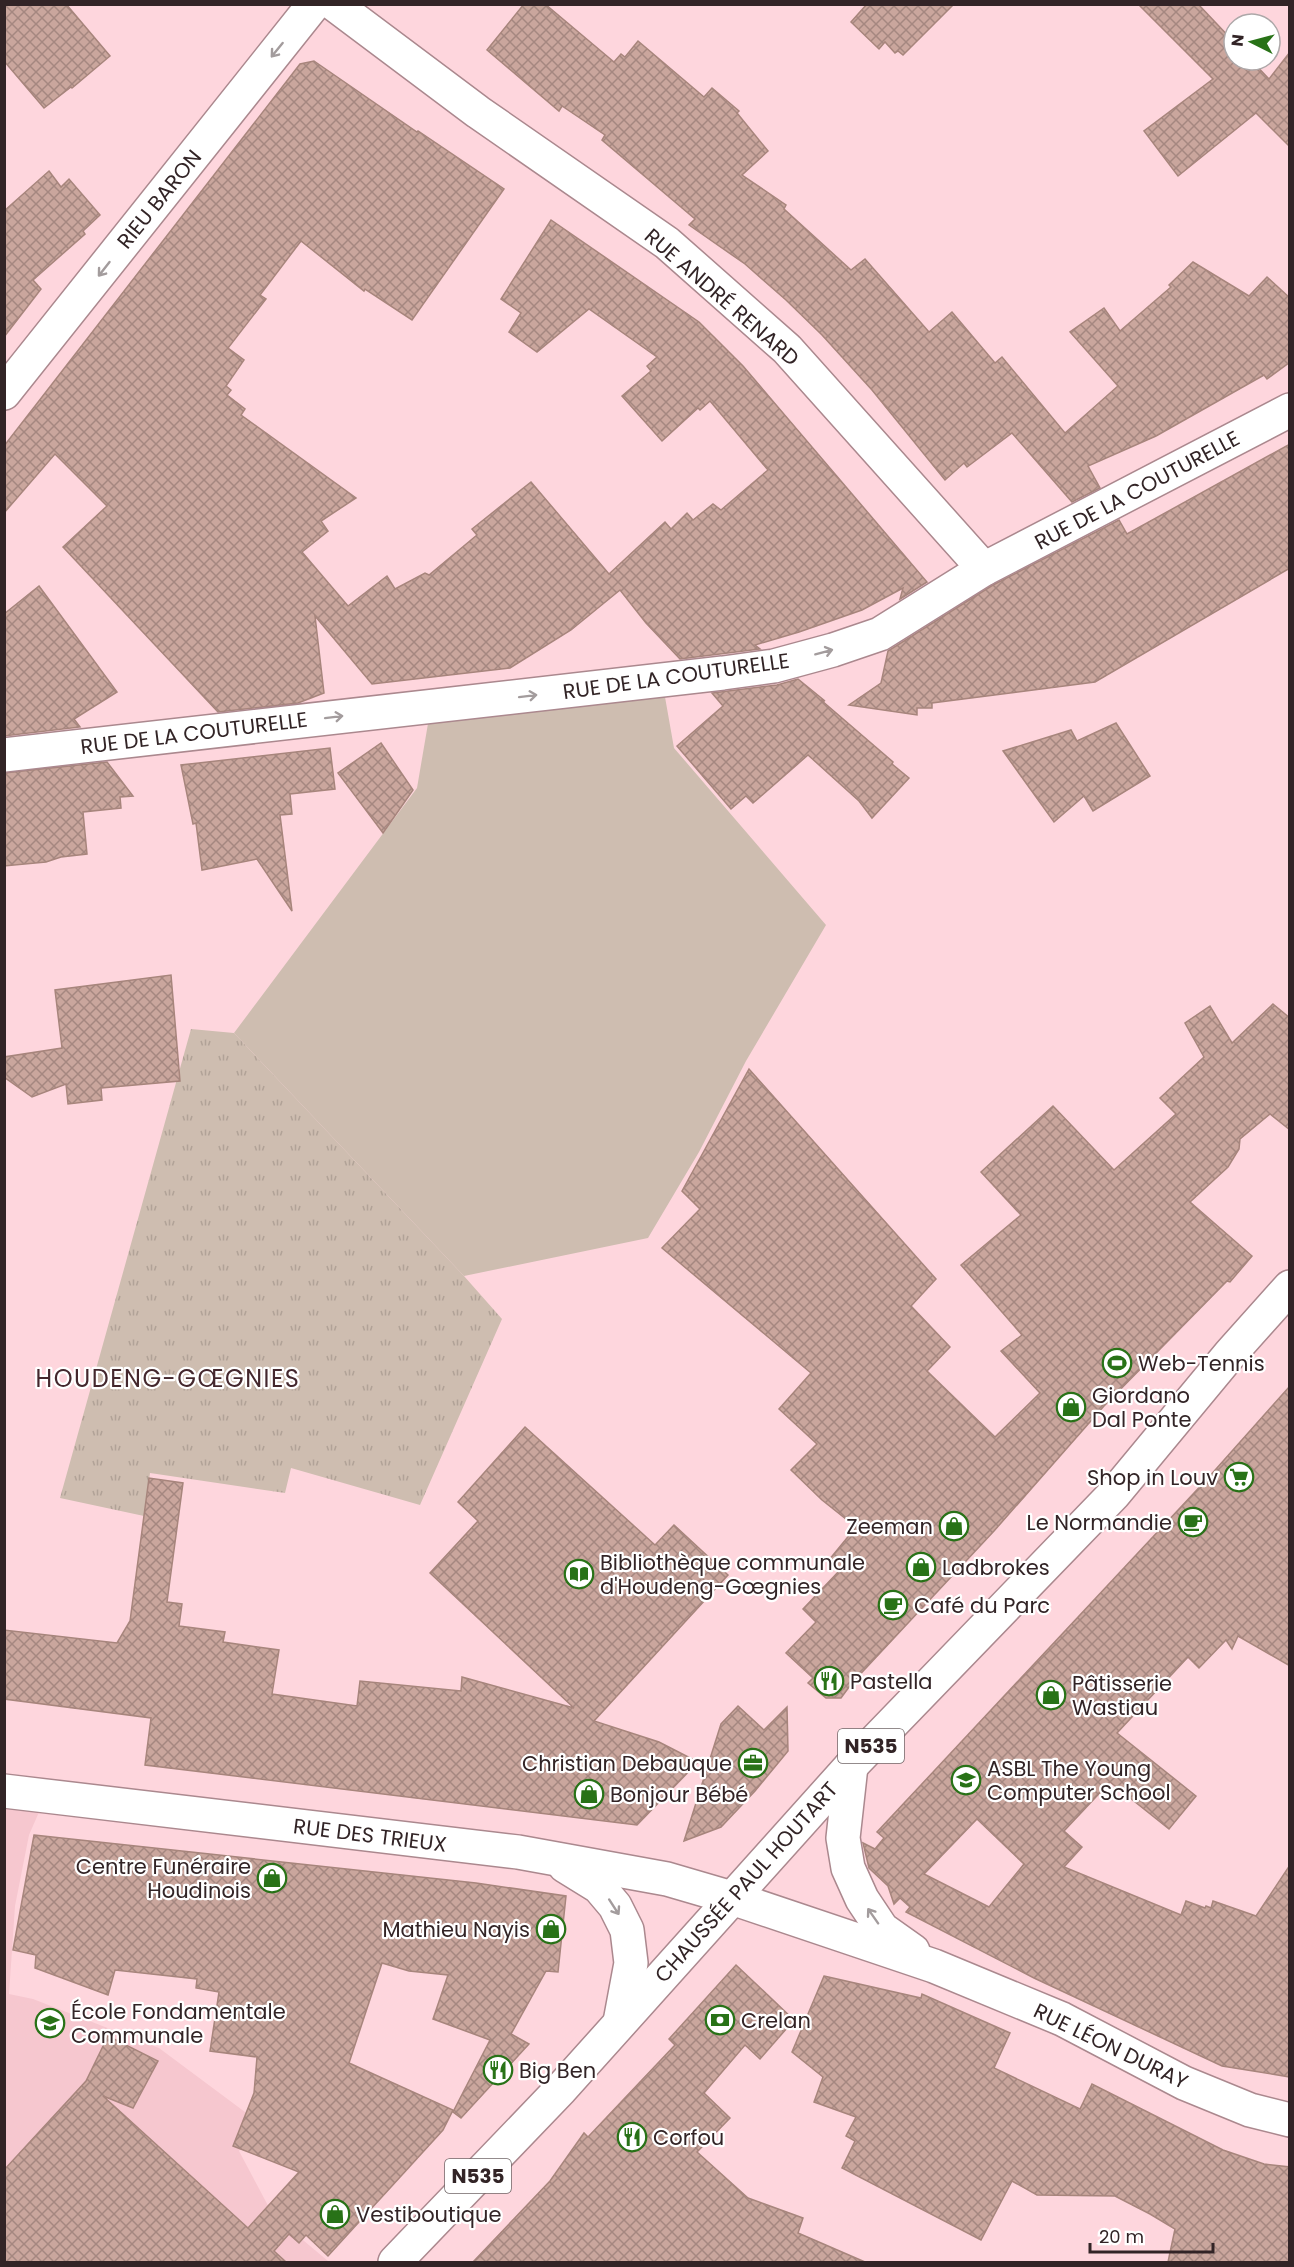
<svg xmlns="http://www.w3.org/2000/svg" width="1294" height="2267" viewBox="0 0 1294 2267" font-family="Poppins,sans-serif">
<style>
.built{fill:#f6c7cf}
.grass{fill:url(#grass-tufts)}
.green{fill:#cebdb0}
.building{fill:url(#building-cross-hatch);stroke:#a7857c;stroke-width:1.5;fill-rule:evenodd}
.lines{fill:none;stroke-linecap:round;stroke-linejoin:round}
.street-casing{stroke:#ab888e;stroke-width:36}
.secondary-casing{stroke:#ab888e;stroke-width:36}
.primary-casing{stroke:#ab888e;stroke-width:36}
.street{stroke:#fff;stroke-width:33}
.secondary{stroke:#fff;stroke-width:33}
.primary{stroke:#fff;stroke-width:33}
.oneway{stroke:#a39c9d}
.labels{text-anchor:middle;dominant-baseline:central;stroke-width:4.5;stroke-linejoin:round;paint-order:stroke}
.shield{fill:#fff;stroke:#706667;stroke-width:1.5}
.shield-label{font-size:20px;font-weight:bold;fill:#322426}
.street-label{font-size:21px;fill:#322426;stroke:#fff}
.poi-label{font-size:21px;fill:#322426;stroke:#fff;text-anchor:start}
.quarter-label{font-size:24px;letter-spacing:1.5px;fill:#44272d;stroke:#fff}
</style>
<defs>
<pattern id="grass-tufts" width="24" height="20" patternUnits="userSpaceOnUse" patternTransform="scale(1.5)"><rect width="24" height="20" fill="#cebdb0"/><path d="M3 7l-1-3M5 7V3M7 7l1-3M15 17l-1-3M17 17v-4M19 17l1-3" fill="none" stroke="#b1a297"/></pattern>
<pattern id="building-cross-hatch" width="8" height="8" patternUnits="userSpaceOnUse" patternTransform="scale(1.5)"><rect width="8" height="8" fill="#caa69d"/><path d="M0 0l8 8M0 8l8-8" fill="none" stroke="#a58780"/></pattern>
</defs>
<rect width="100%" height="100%" fill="#fed6dd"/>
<path class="built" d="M 5,1791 L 46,1796 L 29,1835 L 15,1906 L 9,1994 L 33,1999 L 159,2048 L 253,2118 L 239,2151 L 273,2215 L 328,2261 L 326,2262 L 5,2262 Z"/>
<path class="grass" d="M 191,1029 L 234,1033 L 464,1276 L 502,1319 L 420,1505 L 291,1468 L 285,1493 L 150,1473 L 144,1516 L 60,1498 Z"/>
<path class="green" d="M 662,680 L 674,748 L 826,925 L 746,1061 L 699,1152 L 648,1238 L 464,1276 L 234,1033 L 417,788 L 431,706 Z"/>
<g class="building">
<path d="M 4,4 L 66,4 L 110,56 L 72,88 L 71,87 L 44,108 L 4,61 Z"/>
<path d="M 524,4 L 545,4 L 614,62 L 621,54 L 625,57 L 638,41 L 704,97 L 712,88 L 739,111 L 737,113 L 768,151 L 742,175 L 786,205 L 784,209 L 851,270 L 865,259 L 929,332 L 952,312 L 995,363 L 1002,357 L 1065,433 L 1118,386 L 1070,332 L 1104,308 L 1120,331 L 1171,287 L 1169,285 L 1193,262 L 1249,296 L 1267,277 L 1290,298 L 1290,362 L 1267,379 L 1264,375 L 1156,436 L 1088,466 L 1100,488 L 1072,502 L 1012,433 L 967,467 L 964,463 L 945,480 L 872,390 L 822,335 L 786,300 L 745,264 L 689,225 L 695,219 L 602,140 L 605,135 L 562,106 L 559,111 L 487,50 Z"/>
<path d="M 867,4 L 954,4 L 903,55 L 898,51 L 895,53 L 885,42 L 879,49 L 851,22 Z"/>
<path d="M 1138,4 L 1198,4 L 1234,42 L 1234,60 L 1251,60 L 1269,79 L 1290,52 L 1290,147 L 1256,113 L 1178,176 L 1144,131 L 1213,79 Z"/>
<path d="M 314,61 L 417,132 L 418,131 L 504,189 L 412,320 L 365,289 L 364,291 L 301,241 L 260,295 L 266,299 L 228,348 L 244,360 L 226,386 L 231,390 L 227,395 L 245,409 L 241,415 L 356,498 L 321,521 L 328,531 L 302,552 L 348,606 L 387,576 L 395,589 L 425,573 L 429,575 L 477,535 L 472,529 L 531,482 L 609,574 L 665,522 L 671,529 L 687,513 L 693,520 L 713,504 L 721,510 L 768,470 L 710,401 L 700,410 L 698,408 L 662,441 L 622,396 L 651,371 L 647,366 L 657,357 L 589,309 L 537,352 L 509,332 L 521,313 L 501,299 L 551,220 L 699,322 L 743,366 L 927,582 L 900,599 L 903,588 L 862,610 L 799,632 L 755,645 L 760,649 L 680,659 L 646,623 L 620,590 L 571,630 L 510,668 L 372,684 L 315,616 L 324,693 L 298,703 L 218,712 L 63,547 L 107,506 L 55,454 L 4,513 L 4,446 L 300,64 Z"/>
<path d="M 49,171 L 61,187 L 69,179 L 100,215 L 83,231 L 85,234 L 33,280 L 41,289 L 4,337 L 4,211 Z"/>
<path d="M 1290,444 L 1290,568 L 1095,682 L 932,703 L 932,708 L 917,708 L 917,715 L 849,705 L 881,683 L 888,651 L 993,585 L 1119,520 L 1127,534 Z"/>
<path d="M 39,586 L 117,692 L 74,719 L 80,727 L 4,736 L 4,614 Z"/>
<path d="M 798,679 L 825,701 L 821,700 L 893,762 L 892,764 L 909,778 L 872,818 L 859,801 L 808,755 L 753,803 L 746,796 L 731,809 L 677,746 L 723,706 L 712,693 L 777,685 Z"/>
<path d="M 1116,723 L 1150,776 L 1093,811 L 1084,796 L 1054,822 L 1003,751 L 1071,730 L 1077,741 Z"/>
<path d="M 381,743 L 413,790 L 383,833 L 338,773 Z"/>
<path d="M 330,748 L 335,789 L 290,794 L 292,814 L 280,815 L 292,911 L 257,859 L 202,870 L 196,823 L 193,824 L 181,765 Z"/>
<path d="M 107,762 L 133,796 L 120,797 L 121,808 L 83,812 L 87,854 L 61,857 L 46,862 L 4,866 L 4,773 Z"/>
<path d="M 171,975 L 180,1081 L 101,1088 L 102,1100 L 68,1104 L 66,1084 L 32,1097 L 4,1077 L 4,1057 L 62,1048 L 55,990 Z"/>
<path d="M 1273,1004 L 1290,1018 L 1290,1130 L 1270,1114 L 1240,1139 L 1239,1149 L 1228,1167 L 1190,1202 L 1252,1256 L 1230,1282 L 1227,1281 L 1104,1406 L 994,1531 L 852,1683 L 841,1698 L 826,1698 L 808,1683 L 813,1678 L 786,1653 L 816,1622 L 803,1609 L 840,1570 L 828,1561 L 856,1527 L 822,1500 L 791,1470 L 817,1444 L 779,1409 L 811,1373 L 662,1248 L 700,1209 L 682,1191 L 749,1069 L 936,1279 L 911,1306 L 950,1347 L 927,1371 L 995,1437 L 1040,1393 L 1001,1351 L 1022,1335 L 961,1265 L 1021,1215 L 981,1172 L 1053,1106 L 1114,1170 L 1176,1114 L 1160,1098 L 1204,1057 L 1185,1023 L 1210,1006 L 1232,1043 Z"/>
<path d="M 1290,1386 L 1290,1666 L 1238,1636 L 1232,1649 L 1226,1640 L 1199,1668 L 1188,1657 L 1117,1733 L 1196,1796 L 1169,1829 L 1110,1782 L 1064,1831 L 1082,1847 L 1064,1867 L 1181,1915 L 1186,1901 L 1205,1908 L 1206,1906 L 1211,1908 L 1213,1901 L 1256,1916 L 1290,1865 L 1290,2077 L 1222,2066 L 1034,1978 L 906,1912 L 910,1907 L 900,1898 L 894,1904 L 888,1886 L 869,1868 L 863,1843 L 875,1849 L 884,1838 L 877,1832 L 1208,1478 ZM 977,1819 L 1024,1864 L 989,1907 L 924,1874 Z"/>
<path d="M 525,1427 L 655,1545 L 674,1525 L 728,1575 L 594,1721 L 659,1742 L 698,1762 L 637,1825 L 145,1765 L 151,1718 L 4,1699 L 4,1630 L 117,1643 L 130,1621 L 149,1478 L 183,1483 L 167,1602 L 182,1604 L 179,1626 L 225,1632 L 223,1642 L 279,1650 L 272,1694 L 357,1706 L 360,1681 L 461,1691 L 462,1677 L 574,1708 L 430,1573 L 478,1521 L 458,1502 Z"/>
<path d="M 738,1706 L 764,1730 L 787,1707 L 788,1751 L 755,1791 L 721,1827 L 684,1841 L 721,1724 Z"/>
<path d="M 34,1835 L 476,1883 L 566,1896 L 558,1972 L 546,1971 L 511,2034 L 529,2044 L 461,2118 L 453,2112 L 490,2040 L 433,2019 L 448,1975 L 409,1971 L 382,1963 L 349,2063 L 453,2110 L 443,2130 L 328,2256 L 306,2235 L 299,2243 L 289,2234 L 274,2251 L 286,2262 L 4,2262 L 4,2170 L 86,2081 L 108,2036 L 158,2061 L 133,2108 L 103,2096 L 248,2228 L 299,2172 L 233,2146 L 254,2093 L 257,2057 L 210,2051 L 219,1992 L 196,1988 L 197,1979 L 115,1970 L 108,1995 L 35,1968 L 36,1955 L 13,1950 Z"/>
<path d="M 736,1965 L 794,2020 L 760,2059 L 745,2045 L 704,2093 L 730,2118 L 697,2152 L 748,2198 L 803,2218 L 798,2233 L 865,2262 L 473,2262 L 550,2181 L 584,2133 L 588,2137 L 675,2045 L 669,2039 Z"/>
<path d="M 824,1976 L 921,1998 L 922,1994 L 1010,2033 L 994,2068 L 1080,2109 L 1092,2084 L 1223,2150 L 1264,2164 L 1290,2167 L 1290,2262 L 1168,2262 L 1175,2229 L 1150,2214 L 1115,2196 L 1037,2195 L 1012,2181 L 981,2240 L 842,2168 L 855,2141 L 846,2136 L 856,2117 L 814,2102 L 823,2077 L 792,2052 Z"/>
</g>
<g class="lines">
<g class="street-casing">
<g id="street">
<path d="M 334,4 L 478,112 L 667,243 L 787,349 L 984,569"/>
<path d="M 4,393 L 314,4"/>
<path d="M 4,755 L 723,673 L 774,666 L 833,650 L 880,634 L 984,569 L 1290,410"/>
<path d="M 851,1766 L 843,1838 L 848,1868 L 862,1899 L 882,1929 L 913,1951"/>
<path d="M 732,1898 L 934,1966 L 1062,2019 L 1184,2083 L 1250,2110 L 1290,2120"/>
</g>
</g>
<g class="secondary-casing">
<g id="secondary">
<path d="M 4,1791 L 518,1852 L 667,1879 L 732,1898"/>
<path d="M 565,1866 L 599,1887 L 615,1906 L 627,1930 L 631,1963 L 620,2022"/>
</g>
</g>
<g class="primary-casing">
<path id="primary" d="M 395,2262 L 561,2089 L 851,1766 L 1114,1494 L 1230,1354 L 1290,1287"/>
</g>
<use href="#street" class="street"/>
<use href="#secondary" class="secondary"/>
<use href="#primary" class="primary"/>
</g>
<defs><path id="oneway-shaft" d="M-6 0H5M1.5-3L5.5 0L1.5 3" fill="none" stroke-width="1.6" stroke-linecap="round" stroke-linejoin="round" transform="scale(1.5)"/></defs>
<g class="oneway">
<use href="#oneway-shaft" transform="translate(277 50) rotate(129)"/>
<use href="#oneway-shaft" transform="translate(104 269) rotate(128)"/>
<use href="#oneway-shaft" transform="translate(824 652) rotate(-15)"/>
<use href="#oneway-shaft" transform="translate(528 696) rotate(-7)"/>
<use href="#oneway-shaft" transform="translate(334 717) rotate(-7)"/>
<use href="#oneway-shaft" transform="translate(614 1907) rotate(57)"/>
<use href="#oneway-shaft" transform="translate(873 1916) rotate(-125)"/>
</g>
<defs>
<g id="stadium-ring" transform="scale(1.5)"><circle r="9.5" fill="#fff" stroke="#287217" stroke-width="1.5"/><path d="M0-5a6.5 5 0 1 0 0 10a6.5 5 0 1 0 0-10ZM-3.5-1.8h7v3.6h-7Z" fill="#287217"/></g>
<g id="shop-ring" transform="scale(1.5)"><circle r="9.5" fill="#fff" stroke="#287217" stroke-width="1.5"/><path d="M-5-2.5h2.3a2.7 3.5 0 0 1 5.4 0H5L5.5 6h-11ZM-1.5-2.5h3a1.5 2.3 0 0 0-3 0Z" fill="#287217"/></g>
<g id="supermarket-ring" transform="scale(1.5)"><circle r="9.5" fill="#fff" stroke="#287217" stroke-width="1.5"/><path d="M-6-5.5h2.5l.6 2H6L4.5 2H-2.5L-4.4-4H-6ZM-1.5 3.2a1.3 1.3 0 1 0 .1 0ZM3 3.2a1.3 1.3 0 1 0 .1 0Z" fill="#287217"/></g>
<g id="cafe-ring" transform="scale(1.5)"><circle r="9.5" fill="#fff" stroke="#287217" stroke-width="1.5"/><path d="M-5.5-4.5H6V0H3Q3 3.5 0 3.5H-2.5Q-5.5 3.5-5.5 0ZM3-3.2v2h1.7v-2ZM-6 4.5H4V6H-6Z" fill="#287217"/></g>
<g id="library-ring" transform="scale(1.5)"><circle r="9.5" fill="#fff" stroke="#287217" stroke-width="1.5"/><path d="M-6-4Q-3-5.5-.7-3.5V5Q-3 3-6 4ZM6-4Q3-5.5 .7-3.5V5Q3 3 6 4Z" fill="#287217"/></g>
<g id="restaurant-ring" transform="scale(1.5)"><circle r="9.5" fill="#fff" stroke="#287217" stroke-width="1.5"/><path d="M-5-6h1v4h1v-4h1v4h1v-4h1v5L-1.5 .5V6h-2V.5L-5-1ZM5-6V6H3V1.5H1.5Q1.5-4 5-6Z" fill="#287217"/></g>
<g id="office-ring" transform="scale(1.5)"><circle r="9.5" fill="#fff" stroke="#287217" stroke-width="1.5"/><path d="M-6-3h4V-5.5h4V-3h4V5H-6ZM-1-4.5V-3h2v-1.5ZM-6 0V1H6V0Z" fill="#287217"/></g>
<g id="school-ring" transform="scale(1.5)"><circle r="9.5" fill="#fff" stroke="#287217" stroke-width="1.5"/><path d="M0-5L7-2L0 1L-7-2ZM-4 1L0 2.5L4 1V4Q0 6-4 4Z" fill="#287217"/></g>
<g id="bank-ring" transform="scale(1.5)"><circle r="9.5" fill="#fff" stroke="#287217" stroke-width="1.5"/><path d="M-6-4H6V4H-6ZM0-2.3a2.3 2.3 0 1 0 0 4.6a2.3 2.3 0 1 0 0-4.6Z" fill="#287217"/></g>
</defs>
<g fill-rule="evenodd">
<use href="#stadium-ring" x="1117" y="1363"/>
<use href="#shop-ring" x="1071" y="1407"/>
<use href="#supermarket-ring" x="1239" y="1477"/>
<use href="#cafe-ring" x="1193" y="1522"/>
<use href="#shop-ring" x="954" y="1526"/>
<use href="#shop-ring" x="921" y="1567"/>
<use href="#library-ring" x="579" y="1574"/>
<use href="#cafe-ring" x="893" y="1605"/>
<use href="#restaurant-ring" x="829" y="1681"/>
<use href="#shop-ring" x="1051" y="1695"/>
<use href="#office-ring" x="753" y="1763"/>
<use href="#school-ring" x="966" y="1780"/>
<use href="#shop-ring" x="589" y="1794"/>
<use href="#shop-ring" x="272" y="1878"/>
<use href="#shop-ring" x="551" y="1929"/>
<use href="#bank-ring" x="720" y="2020"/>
<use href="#school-ring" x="50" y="2023"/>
<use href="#restaurant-ring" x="498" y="2070"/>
<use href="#restaurant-ring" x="632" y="2137"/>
<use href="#shop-ring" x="335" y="2214"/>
</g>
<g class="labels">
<g class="shield">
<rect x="838" y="1729" width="66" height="34" rx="4.5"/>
<rect x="445" y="2159" width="66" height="34" rx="4.5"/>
</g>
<g class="shield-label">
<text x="871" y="1746">N535</text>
<text x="478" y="2176">N535</text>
</g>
<g class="street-label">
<text transform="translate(159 199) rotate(-51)">RIEU BARON</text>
<text transform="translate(722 297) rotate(41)">RUE ANDRÉ RENARD</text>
<text transform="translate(1137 490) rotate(-28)">RUE DE LA COUTURELLE</text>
<text transform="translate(676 676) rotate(-8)">RUE DE LA COUTURELLE</text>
<text transform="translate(194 733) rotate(-7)">RUE DE LA COUTURELLE</text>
<text transform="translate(370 1835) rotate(7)">RUE DES TRIEUX</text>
<text transform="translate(746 1882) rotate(-48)">CHAUSSÉE PAUL HOUTART</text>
<text transform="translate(1111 2046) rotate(26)">RUE LÉON DURAY</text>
</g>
<g class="poi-label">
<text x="1138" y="1363">Web-Tennis</text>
<text x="1092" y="1395">Giordano<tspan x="1092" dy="24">Dal Ponte</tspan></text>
<text x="1218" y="1477" text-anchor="end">Shop in Louv</text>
<text x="1172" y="1522" text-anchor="end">Le Normandie</text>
<text x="933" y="1526" text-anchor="end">Zeeman</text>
<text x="600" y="1562">Bibliothèque communale<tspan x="600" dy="24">d'Houdeng-Gœgnies</tspan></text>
<text x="942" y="1567">Ladbrokes</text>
<text x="914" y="1605">Café du Parc</text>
<text x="850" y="1681">Pastella</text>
<text x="1072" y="1683">Pâtisserie<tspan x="1072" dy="24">Wastiau</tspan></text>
<text x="732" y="1763" text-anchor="end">Christian Debauque</text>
<text x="987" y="1768">ASBL The Young<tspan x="987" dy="24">Computer School</tspan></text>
<text x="610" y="1794">Bonjour Bébé</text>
<text x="251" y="1866" text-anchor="end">Centre Funéraire<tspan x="251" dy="24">Houdinois</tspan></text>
<text x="530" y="1929" text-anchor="end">Mathieu Nayis</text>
<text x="71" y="2011">École Fondamentale<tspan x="71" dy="24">Communale</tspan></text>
<text x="741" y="2020">Crelan</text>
<text x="519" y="2070">Big Ben</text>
<text x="653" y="2137">Corfou</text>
<text x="356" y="2214">Vestiboutique</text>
</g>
<g class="quarter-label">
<text x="168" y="1378">HOUDENG-GŒGNIES</text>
</g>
</g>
<rect width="1294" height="2267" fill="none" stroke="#322426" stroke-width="12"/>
<g transform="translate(1252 42) rotate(276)"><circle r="28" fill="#ffffff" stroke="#ada7a8" stroke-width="1.5"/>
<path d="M0-4.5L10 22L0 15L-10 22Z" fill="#287217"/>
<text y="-9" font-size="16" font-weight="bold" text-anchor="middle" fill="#322426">N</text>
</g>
<path d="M1090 2243v9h123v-9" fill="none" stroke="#322426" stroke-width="3"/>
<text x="1099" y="2243" font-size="18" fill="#322426" stroke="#ffffff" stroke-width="4.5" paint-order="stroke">20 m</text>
</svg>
